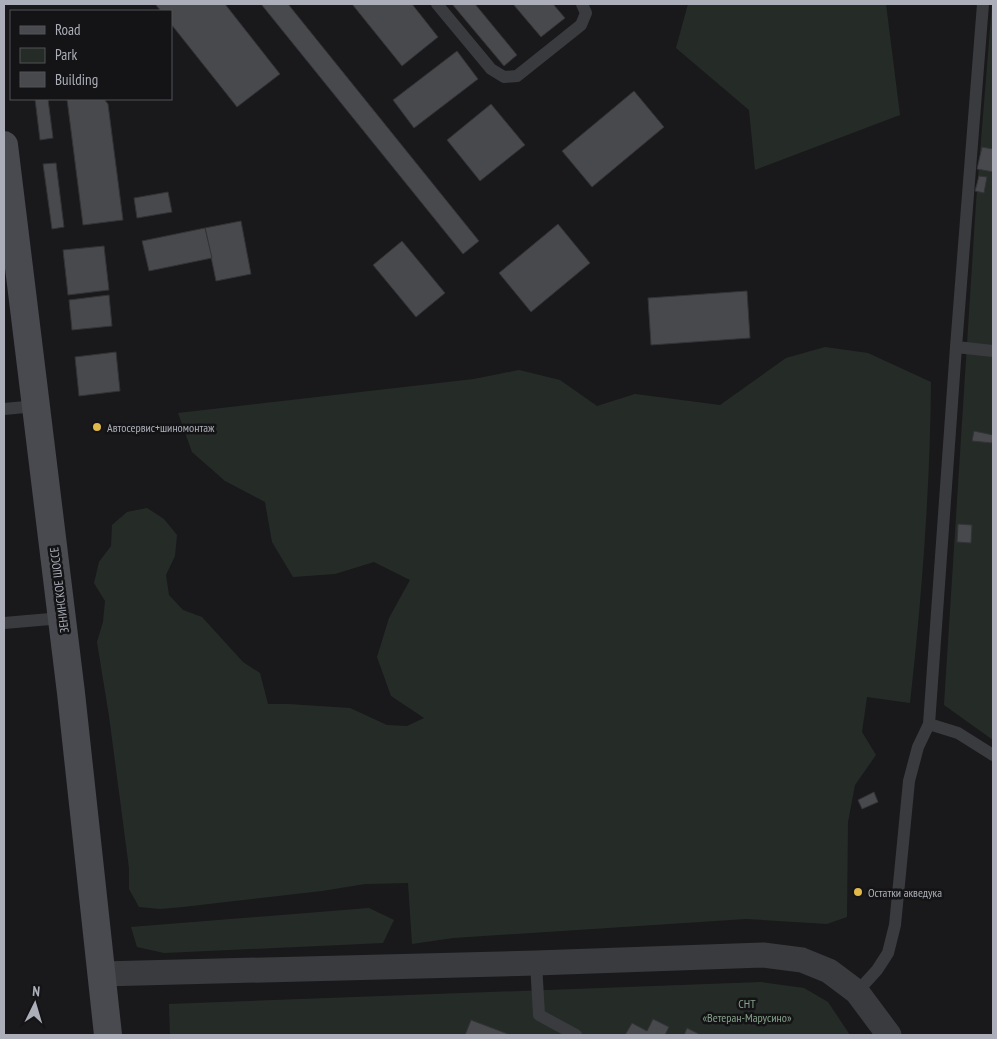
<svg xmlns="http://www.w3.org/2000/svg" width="997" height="1039" viewBox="0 0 997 1039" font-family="'PT Sans Narrow',sans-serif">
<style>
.green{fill:#252c27}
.building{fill:#48494d;stroke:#333336}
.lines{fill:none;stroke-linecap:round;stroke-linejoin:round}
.service{stroke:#3a3b3f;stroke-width:12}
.minor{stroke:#3a3b3f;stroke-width:25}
.secondary{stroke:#484a4f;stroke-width:28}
.poi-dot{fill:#e1b94a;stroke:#141416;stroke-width:2}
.labels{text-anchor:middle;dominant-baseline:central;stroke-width:5;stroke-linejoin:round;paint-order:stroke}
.poi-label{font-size:12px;fill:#acafb9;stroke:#141416;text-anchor:start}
.street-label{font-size:12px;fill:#acafb9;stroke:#141416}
.park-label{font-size:12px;fill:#85a289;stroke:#141416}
</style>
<rect width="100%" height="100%" fill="#19191b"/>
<g class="green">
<path d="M 688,4 L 886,4 L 900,115 L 755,170 L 749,110 L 676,48 Z"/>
<path d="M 992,4 L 993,4 L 993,740 L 944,705 L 976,203 Z"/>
<path d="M 825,347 L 868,353 L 931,382 C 930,489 922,596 910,703 L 867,697 L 862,732 L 876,755 L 855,785 L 848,822 L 847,917 L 827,924 L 746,919 L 453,938 L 412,944 L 408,883 L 365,884 L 322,891 L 183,907 L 160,909 L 139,907 L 129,889 L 129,868 L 109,716 L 97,642 L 103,622 L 105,601 L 94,583 L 99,562 L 111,546 L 112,525 L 127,512 L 147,508 L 164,519 L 177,535 L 175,556 L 166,575 L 169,595 L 183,610 L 202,617 L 243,662 L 260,673 L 268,704 L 288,704 L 350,708 L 387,725 L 407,726 L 424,718 L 391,696 L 377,657 L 389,618 L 410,580 L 374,562 L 335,574 L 293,577 L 272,542 L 265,502 L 225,481 L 192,452 L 178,413 L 474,379 L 519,370 L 560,380 L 597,406 L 635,394 L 720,405 L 786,358 Z"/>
<path d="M 369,908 L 394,920 L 383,943 L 164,953 L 137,947 L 131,927 Z"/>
<path d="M 761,982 L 804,988 L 828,1002 L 850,1035 L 170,1035 L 169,1004 Z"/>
</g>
<g class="building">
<path d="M 155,4 L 225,4 L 280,74 L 237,107 L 171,24 L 171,11 L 161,11 Z"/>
<path d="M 261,4 L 288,4 L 479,241 L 463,254 Z"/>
<path d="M 352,4 L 412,4 L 438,37 L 402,66 Z"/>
<path d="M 452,4 L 475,4 L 517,55 L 504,66 Z"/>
<path d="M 513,4 L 553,4 L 565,18 L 541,37 Z"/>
<path d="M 457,51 L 478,79 L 414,128 L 393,100 Z"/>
<path d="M 634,91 L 664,127 L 592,187 L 562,151 Z"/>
<path d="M 35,99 L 48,99 L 53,138 L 40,140 Z"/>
<path d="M 67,99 L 104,99 L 108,104 L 123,220 L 83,225 Z"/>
<path d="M 491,104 L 525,145 L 480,181 L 447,140 Z"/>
<path d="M 982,147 L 993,149 L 993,172 L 977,169 Z"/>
<path d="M 56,163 L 64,227 L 52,229 L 43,164 Z"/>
<path d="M 979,176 L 987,177 L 984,193 L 975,191 Z"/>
<path d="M 168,192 L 172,212 L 137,218 L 134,198 Z"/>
<path d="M 241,221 L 251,274 L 216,281 L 205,228 Z"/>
<path d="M 558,224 L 590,263 L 531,312 L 499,273 Z"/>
<path d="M 205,228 L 212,258 L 149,271 L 142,241 Z"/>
<path d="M 402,241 L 445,293 L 416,317 L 373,265 Z"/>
<path d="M 104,246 L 109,290 L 68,295 L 63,250 Z"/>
<path d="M 747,291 L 750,338 L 651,345 L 648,298 Z"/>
<path d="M 109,295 L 112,326 L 72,330 L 69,300 Z"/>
<path d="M 116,352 L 120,391 L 79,396 L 75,357 Z"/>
<path d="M 974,431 L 993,435 L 992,443 L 972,441 Z"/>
<path d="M 958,524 L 972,525 L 971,543 L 957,542 Z"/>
<path d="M 874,792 L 878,802 L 862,809 L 858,800 Z"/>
<path d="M 653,1019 L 669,1027 L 665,1035 L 625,1035 L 632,1023 L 647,1031 Z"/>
<path d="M 471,1020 L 508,1034 L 507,1035 L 465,1035 Z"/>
<path d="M 687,1028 L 701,1035 L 684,1035 Z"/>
</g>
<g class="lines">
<g class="service">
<path d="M 437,4 L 491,69 L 504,77 L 517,76 L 581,25 L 586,13 L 582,4"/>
<path d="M 956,347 L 993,351"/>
<path d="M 4,409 L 36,406"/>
<path d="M 4,623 L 62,618"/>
<path d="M 929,724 L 958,733 L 993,755"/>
<path d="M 536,963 L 539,1015 L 576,1035"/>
<path d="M 857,992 L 877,970 L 888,953 L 895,925 L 909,781 L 918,747 L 929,724 L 956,347 L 983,4"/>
</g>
<path class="minor" d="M 101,974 L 536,963 L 763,955 L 802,960 L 829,971 L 857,992 L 889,1035"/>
<path class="secondary" d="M 4,145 L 71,693 L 108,1035"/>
</g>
<g class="poi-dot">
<circle cx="97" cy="427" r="5"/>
<circle cx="858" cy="892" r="5"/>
</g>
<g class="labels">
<g class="poi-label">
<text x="107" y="427">Автосервис+шиномонтаж</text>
<text x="868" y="892">Остатки акведука</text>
</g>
<g class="street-label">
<text transform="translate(59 590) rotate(-97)">ЗЕНИНСКОЕ ШОССЕ</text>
</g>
<g class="park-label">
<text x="747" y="1003">СНТ<tspan x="747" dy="14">«Ветеран-Марусино»</tspan></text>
</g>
</g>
<rect width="997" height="1039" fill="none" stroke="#acafb9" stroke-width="10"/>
<rect x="10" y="10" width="162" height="90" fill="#141416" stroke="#515257"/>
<rect x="20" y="26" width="25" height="8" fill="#484a4f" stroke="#515257"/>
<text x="55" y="35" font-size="15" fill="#acafb9">Road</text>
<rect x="20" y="48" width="25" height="15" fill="#252c27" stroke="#515257"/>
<text x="55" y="60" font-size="15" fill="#acafb9">Park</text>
<rect x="20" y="72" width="25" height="15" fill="#48494d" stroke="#515257"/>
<text x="55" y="85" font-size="15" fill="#acafb9">Building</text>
<g transform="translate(35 1004) rotate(5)" stroke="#141416" stroke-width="4" paint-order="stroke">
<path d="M0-4L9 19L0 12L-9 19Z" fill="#acafb9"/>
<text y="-8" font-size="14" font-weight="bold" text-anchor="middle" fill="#acafb9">N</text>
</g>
</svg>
